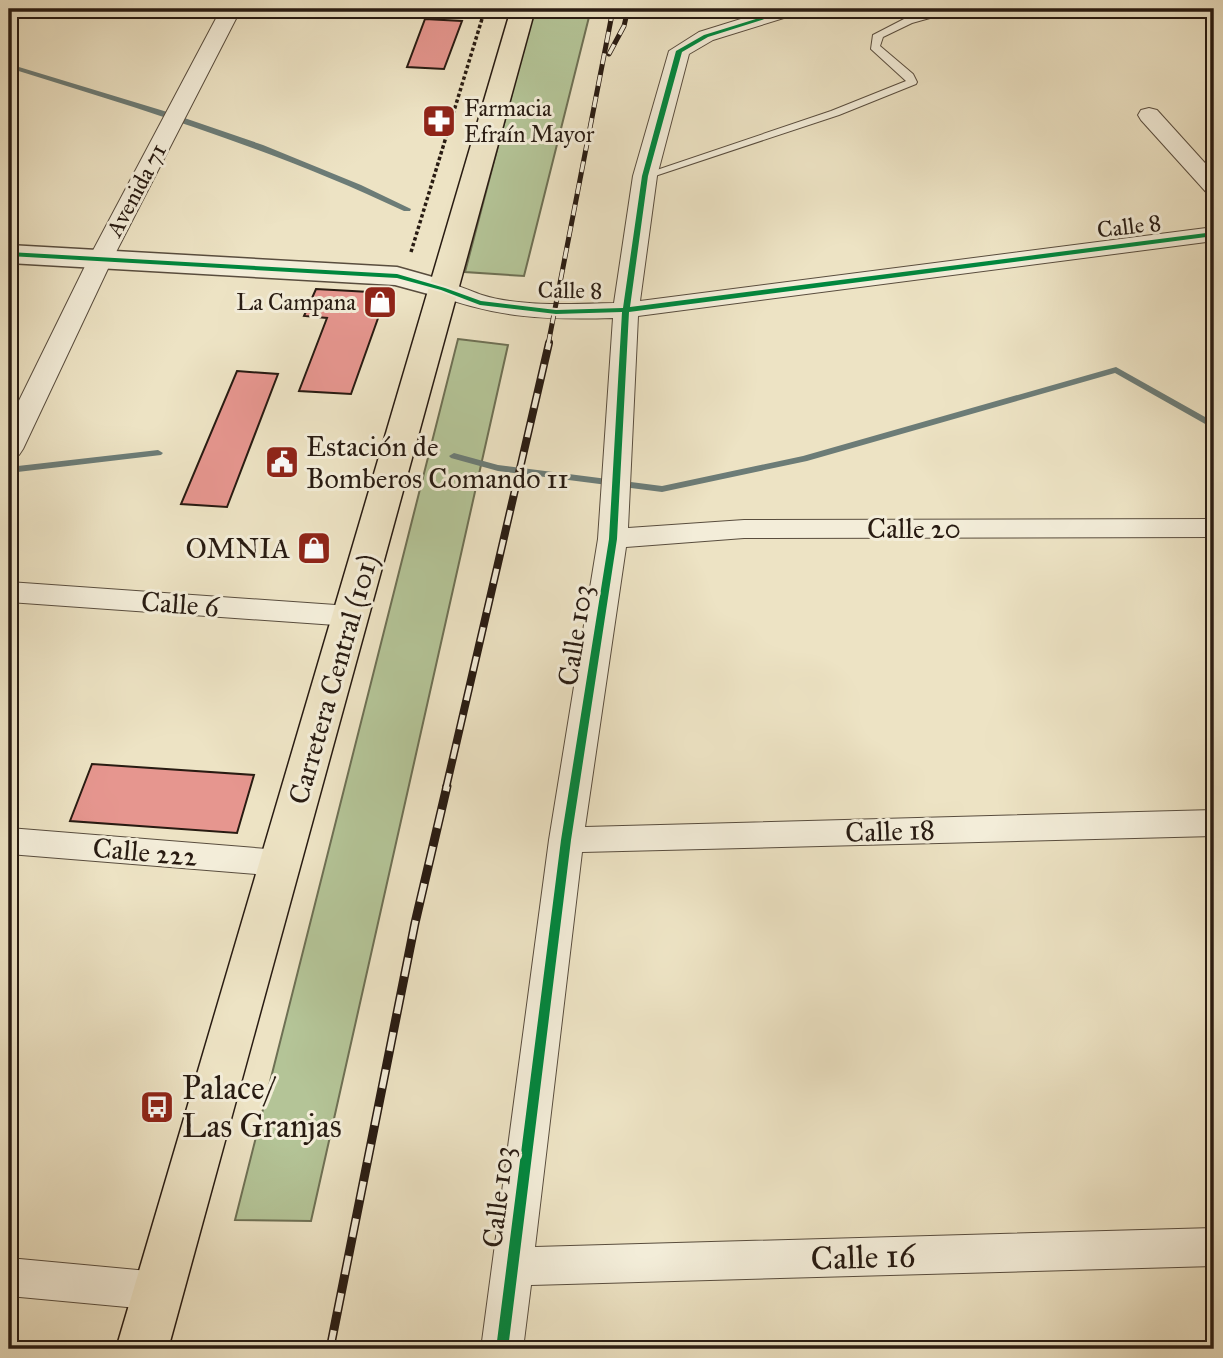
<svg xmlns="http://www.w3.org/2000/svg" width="1223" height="1358" viewBox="0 0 1223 1358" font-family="'IM FELL Great Primer',serif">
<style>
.green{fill:#b4c497;stroke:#6e7054;stroke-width:2}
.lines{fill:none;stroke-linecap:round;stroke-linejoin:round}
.stream{fill:#6c7c77;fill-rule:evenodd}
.building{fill:#e6968f;stroke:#281b12;stroke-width:2}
.service-casing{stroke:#594d3e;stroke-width:2}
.minor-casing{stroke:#594d3e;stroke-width:2}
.tertiary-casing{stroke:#594d3e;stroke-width:3}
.primary-casing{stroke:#281b12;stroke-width:3}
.path{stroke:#281b12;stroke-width:3.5;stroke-dasharray:3.5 2.5;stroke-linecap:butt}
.service{fill:#f3edd9;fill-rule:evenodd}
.minor{fill:#f3edd9;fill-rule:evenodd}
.tertiary{fill:#f3edd9;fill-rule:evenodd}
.primary{fill:#ede3c4;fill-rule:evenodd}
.rail-far2-casing{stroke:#281b12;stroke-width:5}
.rail-far1-casing{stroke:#281b12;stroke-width:8}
.rail-casing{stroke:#281b12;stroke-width:9}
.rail-far2{stroke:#f3edd9;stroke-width:3.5;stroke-dasharray:11;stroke-linecap:butt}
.rail-far1{stroke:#f3edd9;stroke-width:5;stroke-dasharray:15;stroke-linecap:butt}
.rail{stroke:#f3edd9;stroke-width:6;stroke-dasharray:19;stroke-linecap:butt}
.cycleway-casing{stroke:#f3edd9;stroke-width:4}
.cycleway{fill:#00873e;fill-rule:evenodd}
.labels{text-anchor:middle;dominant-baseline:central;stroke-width:6;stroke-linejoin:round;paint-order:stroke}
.far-poi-label{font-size:23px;fill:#281b12;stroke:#f3edd9;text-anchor:start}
.far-street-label{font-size:23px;fill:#281b12;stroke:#f3edd9}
.poi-label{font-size:28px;fill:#281b12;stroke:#f3edd9;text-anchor:start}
.street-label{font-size:28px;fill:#281b12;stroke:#f3edd9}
.near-poi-label{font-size:33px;fill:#281b12;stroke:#f3edd9;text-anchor:start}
.near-street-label{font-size:33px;fill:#281b12;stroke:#f3edd9}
</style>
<rect width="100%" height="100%" fill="#ede3c4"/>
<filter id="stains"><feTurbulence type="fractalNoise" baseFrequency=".00286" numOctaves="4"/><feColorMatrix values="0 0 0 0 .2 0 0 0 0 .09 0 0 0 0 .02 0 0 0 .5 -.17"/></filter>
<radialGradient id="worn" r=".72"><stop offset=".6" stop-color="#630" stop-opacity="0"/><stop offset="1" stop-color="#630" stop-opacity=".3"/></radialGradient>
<g class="green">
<path d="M 534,9 L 591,9 L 524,276 L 465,272 Z"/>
<path d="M 458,339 L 508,345 L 311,1221 L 235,1220 Z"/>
</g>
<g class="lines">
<g class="stream">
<path d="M 9,64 L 164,111 L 263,145 L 361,185 L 411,209 L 410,211 L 404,211 C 276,150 144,110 9,68 Z"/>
<path d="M 1116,367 L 1214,422 L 1214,429 L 1115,373 L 807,461 L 662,492 L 498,471 L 451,458 L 449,456 L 454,453 L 498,465 L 662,486 L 803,456 Z"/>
<path d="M 158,450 L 163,453 L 161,455 L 9,473 L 9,467 Z"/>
</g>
</g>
<g class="building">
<path d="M 425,19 L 462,21 L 444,69 L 407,67 Z"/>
<path d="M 316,289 L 387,293 L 351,394 L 299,391 L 327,318 L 304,316 Z"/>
<path d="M 237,371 L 278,374 L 227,507 L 181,504 Z"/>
<path d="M 92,764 L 254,775 L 237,833 L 70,821 Z"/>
</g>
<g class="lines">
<g class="service-casing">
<path id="service" d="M 946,9 L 962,9 L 912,23 L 883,37 L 880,46 L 913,74 L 917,82 L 916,84 L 839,115 L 649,178 L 639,176 L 831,111 L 906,81 L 871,49 L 873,35 L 904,19 Z"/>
</g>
<g class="minor-casing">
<g id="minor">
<path d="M 221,9 L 241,9 L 113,258 L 23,449 L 19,455 L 9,457 L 9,421 L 89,258 Z"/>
<path d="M 773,9 L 803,9 L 800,13 L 713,40 L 689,54 L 657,176 L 640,301 L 1214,227 L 1214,241 L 638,316 L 628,528 L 744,520 L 1214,519 L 1214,537 L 744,538 L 626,547 L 585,827 L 1214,810 L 1214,836 L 582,852 L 535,1247 L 1214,1228 L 1214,1266 L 531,1285 L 523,1349 L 481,1349 L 549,840 L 598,539 L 613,318 C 547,320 496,318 434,294 L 431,289 L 434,284 C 451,280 466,290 482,295 C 520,307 575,304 614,303 L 633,176 L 669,51 L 699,32 Z"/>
<path d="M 1149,108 L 1157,110 L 1214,173 L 1214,194 L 1206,192 L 1141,120 L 1138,115 L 1141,110 Z"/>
<path d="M 9,582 L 350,606 L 361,609 L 365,616 L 361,623 L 350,626 L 9,602 Z"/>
<path d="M 9,828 L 280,850 L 292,854 L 297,863 L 292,872 L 280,876 L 9,854 Z"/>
<path d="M 9,1258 L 159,1272 L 174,1277 L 180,1291 L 174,1305 L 159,1310 L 9,1296 Z"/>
</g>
</g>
<g class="tertiary-casing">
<path id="tertiary" d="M 9,245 L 397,267 L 454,283 L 458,289 L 454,295 L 443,298 L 395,285 L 9,263 Z"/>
</g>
<g class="primary-casing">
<path id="primary" d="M 511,9 L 535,9 L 168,1349 L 116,1349 Z"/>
</g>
<path class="path" d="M 411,252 L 485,9"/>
<use href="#service" class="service"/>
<use href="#minor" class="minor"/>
<use href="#tertiary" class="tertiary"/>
<use href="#primary" class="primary"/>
<g class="rail-far2-casing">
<g id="rail-far2">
<path d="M 609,54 L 624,26 L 628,9"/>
<path d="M 548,345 L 613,9"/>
</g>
</g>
<g class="rail-far1-casing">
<path id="rail-far1" d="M 446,788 L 549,343"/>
</g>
<g class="rail-casing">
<path id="rail" d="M 330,1349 L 415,923 L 447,786"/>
</g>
<use href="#rail-far2" class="rail-far2"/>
<use href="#rail-far1" class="rail-far1"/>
<use href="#rail" class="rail"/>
<g class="cycleway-casing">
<path id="cycleway" d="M 788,9 L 796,9 L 708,37 L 682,52 L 648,176 L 630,307 L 1214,232 L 1214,236 L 629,312 L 617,539 L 571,840 L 508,1349 L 496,1349 L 561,840 L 609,539 L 622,312 L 556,314 L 480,305 L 441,290 L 397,278 L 9,256 L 9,252 L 397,274 L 445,288 L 481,301 L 556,310 L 623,308 L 642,176 L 676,51 L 704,35 Z"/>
</g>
<use href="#cycleway" class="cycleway"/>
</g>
<defs>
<g id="pharmacy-square" transform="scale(1.75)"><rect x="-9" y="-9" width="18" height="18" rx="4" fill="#8f2418" stroke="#f3edd9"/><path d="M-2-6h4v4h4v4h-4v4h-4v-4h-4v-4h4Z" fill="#fff"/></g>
<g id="shop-square" transform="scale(1.75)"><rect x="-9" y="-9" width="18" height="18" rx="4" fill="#8f2418" stroke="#f3edd9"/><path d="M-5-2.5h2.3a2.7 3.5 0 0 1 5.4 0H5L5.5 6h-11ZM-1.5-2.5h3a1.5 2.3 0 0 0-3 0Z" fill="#fff"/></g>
<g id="civic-square" transform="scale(1.75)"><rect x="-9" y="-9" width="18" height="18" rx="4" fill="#8f2418" stroke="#f3edd9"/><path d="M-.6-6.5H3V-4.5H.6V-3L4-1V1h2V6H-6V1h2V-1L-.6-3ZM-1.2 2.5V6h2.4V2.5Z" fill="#fff"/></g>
<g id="bus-square" transform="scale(1.75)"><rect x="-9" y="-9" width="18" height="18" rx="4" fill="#8f2418" stroke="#f3edd9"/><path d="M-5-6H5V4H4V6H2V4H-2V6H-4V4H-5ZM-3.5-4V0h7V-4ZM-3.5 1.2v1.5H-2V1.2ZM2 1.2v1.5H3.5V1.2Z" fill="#fff"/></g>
</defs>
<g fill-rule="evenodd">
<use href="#pharmacy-square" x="439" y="121"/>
<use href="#shop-square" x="380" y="302"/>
<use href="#civic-square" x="282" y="462"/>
<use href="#shop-square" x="314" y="548"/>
<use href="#bus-square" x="157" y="1107"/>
</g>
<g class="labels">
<g class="far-poi-label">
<text x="464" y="108">Farmacia<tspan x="464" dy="26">Efraín Mayor</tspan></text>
<text x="356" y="302" text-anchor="end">La Campana</text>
</g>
<g class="far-street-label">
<text transform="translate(136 190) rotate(-62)">Avenida 71</text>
<text transform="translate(1129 226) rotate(-7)">Calle 8</text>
<text transform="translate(570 290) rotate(1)">Calle 8</text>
</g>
<g class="poi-label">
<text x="306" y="446">Estación de<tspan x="306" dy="32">Bomberos Comando 11</tspan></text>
<text x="290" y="548" text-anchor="end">OMNIA</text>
</g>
<g class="street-label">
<text x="914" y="528">Calle 20</text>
<text transform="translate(180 604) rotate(4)">Calle 6</text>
<text transform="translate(575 635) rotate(-81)">Calle 103</text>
<text transform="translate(333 679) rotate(-74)">Carretera Central (101)</text>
<text transform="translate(890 831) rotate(-2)">Calle 18</text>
<text transform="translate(145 852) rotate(5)">Calle 222</text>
<text transform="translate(498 1197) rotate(-83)">Calle 103</text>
</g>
<g class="near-poi-label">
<text x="182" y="1088">Palace/<tspan x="182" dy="38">Las Granjas</tspan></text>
</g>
<g class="near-street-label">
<text transform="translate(863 1257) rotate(-2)">Calle 16</text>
</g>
</g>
<rect width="1223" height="1358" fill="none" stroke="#ede3c4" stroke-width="35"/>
<rect x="10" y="10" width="1202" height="1337" fill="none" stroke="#281b12" stroke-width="3.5"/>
<rect x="18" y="18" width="1188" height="1323" fill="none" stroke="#281b12" stroke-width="2"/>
<rect width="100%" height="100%" filter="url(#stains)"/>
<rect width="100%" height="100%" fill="url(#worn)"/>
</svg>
